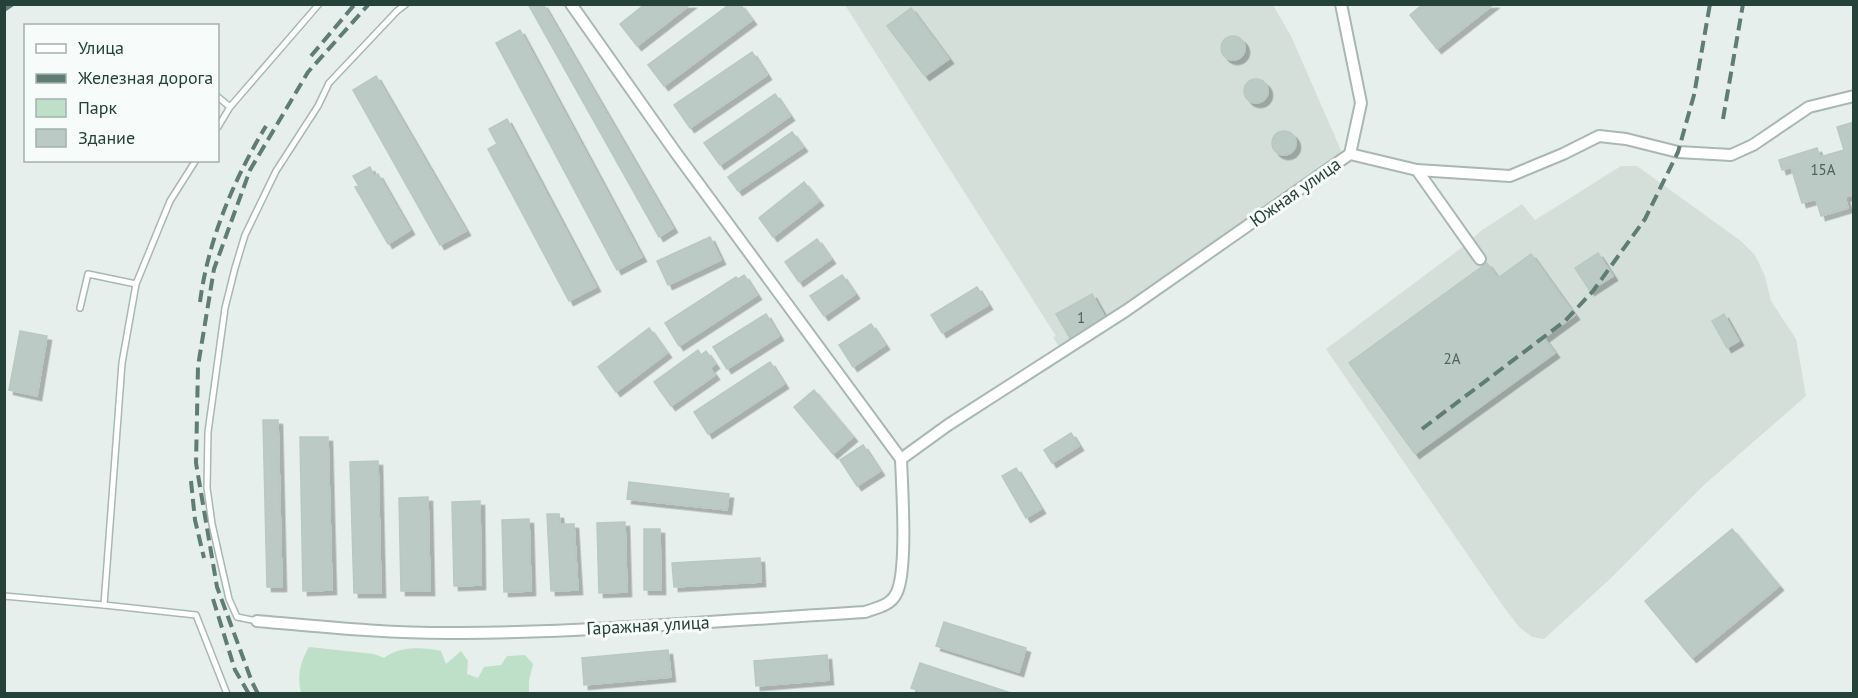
<svg xmlns="http://www.w3.org/2000/svg" width="1858" height="698" viewBox="0 0 1858 698" font-family="'PT Sans',sans-serif">
<style>
.built{fill:#d4dfda}
.green{fill:#bfe0c8}
.building{fill:#bbcac4;stroke:#b8c9c2;stroke-width:1.5;filter:url(#shadow)}
.lines{fill:none;stroke-linecap:round;stroke-linejoin:round}
.lane-casing{stroke:#a8b8b2;stroke-width:8}
.street-casing{stroke:#a8b8b2;stroke-width:14}
.lane{stroke:#fff;stroke-width:5}
.street{stroke:#fff;stroke-width:10}
.rail{stroke:#5f7d75;stroke-width:4;stroke-dasharray:12 6;stroke-linecap:butt}
.labels{text-anchor:middle;dominant-baseline:central;stroke-width:6;stroke-linejoin:round;paint-order:stroke}
.number-label{font-size:15px;fill:#4a645c}
.street-label{font-size:18px;fill:#24423a;stroke:#f7fbf9}
</style>
<defs>
<filter id="shadow"><feDropShadow dx="4.5" dy="4.5" stdDeviation="0" flood-color="#0004"/></filter>
</defs>
<rect width="100%" height="100%" fill="#e6efeb"/>
<g class="built">
<path d="M 845,5 L 1273,5 L 1291,36 L 1347,164 L 1155,296 L 1061,350 L 1053,337 L 1056,336 Z"/>
<path d="M 1621,166 L 1637,166 L 1741,241 L 1755,255 L 1765,276 L 1771,301 L 1796,339 L 1806,396 L 1705,484 L 1609,580 L 1544,639 L 1532,637 L 1519,627 L 1503,606 L 1326,349 L 1464,246 L 1482,230 L 1522,204 L 1535,220 Z"/>
</g>
<path class="green" d="M 309,647 L 374,654 L 384,658 C 399,646 422,647 441,651 L 446,664 L 461,651 L 468,661 L 467,674 L 478,678 L 484,667 L 501,665 L 507,656 L 525,655 L 533,664 L 529,681 L 529,693 L 301,693 C 297,676 300,662 309,647 Z"/>
<g class="building">
<path d="M 528,4 L 543,4 L 673,228 L 659,237 Z"/>
<path d="M 645,4 L 691,4 L 637,46 L 620,24 Z"/>
<path d="M 730,4 L 740,4 L 752,20 L 664,86 L 648,65 Z"/>
<path d="M 1423,4 L 1494,4 L 1437,49 L 1410,15 Z"/>
<path d="M 911,8 L 949,59 L 925,76 L 887,26 Z"/>
<path d="M 520,30 L 642,257 L 617,270 L 496,43 Z"/>
<circle cx="1233" cy="48" r="12"/>
<path d="M 752,52 L 767,75 L 690,128 L 674,105 Z"/>
<path d="M 376,76 L 466,231 L 440,245 L 353,90 Z"/>
<circle cx="1256" cy="91" r="12"/>
<path d="M 775,94 L 790,116 L 720,165 L 704,143 Z"/>
<path d="M 507,119 L 596,287 L 569,301 L 488,149 L 497,144 L 489,129 Z"/>
<path d="M 1854,122 L 1854,195 L 1845,197 L 1848,208 L 1821,216 L 1816,199 L 1802,203 L 1791,167 L 1782,170 L 1779,160 L 1817,148 L 1820,157 L 1844,150 L 1837,127 Z"/>
<circle cx="1284" cy="143" r="12"/>
<path d="M 792,132 L 803,147 L 738,191 L 728,177 Z"/>
<path d="M 370,167 L 374,176 L 378,174 L 410,230 L 388,244 L 355,187 L 359,186 L 353,176 Z"/>
<path d="M 804,182 L 819,201 L 773,237 L 759,218 Z"/>
<path d="M 710,237 L 721,260 L 668,285 L 657,261 Z"/>
<path d="M 817,239 L 831,259 L 799,282 L 785,262 Z"/>
<path d="M 1598,253 L 1613,276 L 1590,291 L 1575,268 Z"/>
<path d="M 1531,254 L 1575,315 L 1544,338 L 1555,353 L 1415,454 L 1349,363 L 1487,263 L 1498,278 Z"/>
<path d="M 744,275 L 757,295 L 679,346 L 665,323 L 736,277 L 738,279 Z"/>
<path d="M 842,275 L 855,294 L 824,316 L 810,296 Z"/>
<path d="M 977,287 L 988,305 L 942,333 L 931,315 Z"/>
<path d="M 1092,294 L 1106,319 L 1071,340 L 1056,314 Z"/>
<path d="M 766,314 L 779,336 L 727,369 L 713,347 Z"/>
<path d="M 1724,314 L 1739,341 L 1727,348 L 1712,321 Z"/>
<path d="M 871,324 L 885,345 L 853,367 L 839,345 Z"/>
<path d="M 649,328 L 667,353 L 616,392 L 598,367 Z"/>
<path d="M 20,331 L 47,336 L 37,396 L 9,390 Z"/>
<path d="M 698,350 L 701,355 L 706,351 L 715,364 L 710,368 L 715,375 L 671,406 L 654,382 Z"/>
<path d="M 770,362 L 784,384 L 708,434 L 694,412 Z"/>
<path d="M 814,390 L 853,437 L 833,454 L 794,407 Z"/>
<path d="M 263,420 L 278,420 L 282,587 L 267,587 Z"/>
<path d="M 1071,433 L 1079,446 L 1052,463 L 1044,450 Z"/>
<path d="M 300,437 L 328,437 L 332,590 L 303,591 Z"/>
<path d="M 863,445 L 880,471 L 857,486 L 840,460 Z"/>
<path d="M 378,461 L 381,593 L 354,593 L 350,462 Z"/>
<path d="M 1016,468 L 1041,509 L 1026,518 L 1002,476 Z"/>
<path d="M 629,482 L 729,494 L 727,510 L 627,499 Z"/>
<path d="M 428,497 L 430,591 L 401,591 L 399,498 Z"/>
<path d="M 480,501 L 481,585 L 454,586 L 452,502 Z"/>
<path d="M 547,514 L 559,514 L 560,524 L 574,524 L 578,590 L 551,591 Z"/>
<path d="M 529,519 L 531,591 L 504,592 L 502,520 Z"/>
<path d="M 625,522 L 627,592 L 599,593 L 597,523 Z"/>
<path d="M 644,529 L 660,529 L 661,590 L 644,590 Z"/>
<path d="M 1732,529 L 1779,586 L 1692,658 L 1645,601 Z"/>
<path d="M 760,558 L 761,582 L 674,587 L 672,563 Z"/>
<path d="M 944,622 L 1026,648 L 1019,672 L 936,646 Z"/>
<path d="M 668,650 L 671,677 L 584,685 L 582,658 Z"/>
<path d="M 827,655 L 829,680 L 756,686 L 754,661 Z"/>
<path d="M 920,663 L 1014,694 L 929,694 L 911,688 Z"/>
</g>
<g class="lines">
<g class="lane-casing">
<g id="lane">
<path d="M 218,97 L 230,107"/>
<path d="M 218,127 L 230,107 L 319,4"/>
<path d="M 80,308 L 88,274 L 136,284"/>
<path d="M 4,596 L 104,605 L 122,363 L 136,284 L 170,201 L 196,160"/>
<path d="M 104,605 L 196,615 L 227,694"/>
<path d="M 257,621 L 237,617 L 229,599 L 221,564 L 212,524 L 207,488 L 208,432 L 225,308 L 235,268 L 245,235 L 276,171 L 318,106 L 329,83 L 397,11 L 406,4"/>
</g>
</g>
<g class="street-casing">
<g id="street">
<path d="M 571,4 L 676,153 L 901,459"/>
<path d="M 1341,4 L 1361,103 L 1350,154"/>
<path d="M 1417,170 L 1480,259"/>
<path d="M 901,459 L 948,425 L 1127,310 L 1350,154 L 1417,170 L 1510,176 L 1563,154 L 1599,136 L 1626,139 L 1678,152 L 1731,155 L 1753,145 L 1809,107 L 1854,96"/>
<path d="M 257,621 C 325,627 393,634 461,633 C 595,632 731,620 865,612 C 876,608 890,606 896,594 C 908,573 902,487 901,459"/>
</g>
</g>
<use href="#lane" class="lane"/>
<use href="#street" class="street"/>
<g class="rail">
<path d="M 4,10 L 13,4"/>
<path d="M 311,56 L 355,4"/>
<path d="M 1723,119 L 1743,4"/>
<path d="M 200,302 C 208,240 234,179 266,126"/>
<path d="M 1422,429 L 1565,321 L 1593,291 L 1645,219 L 1678,152 L 1694,95 L 1710,4"/>
<path d="M 191,481 L 195,520 L 204,558"/>
<path d="M 213,599 L 235,670 L 249,694"/>
<path d="M 258,694 L 252,682 L 217,587 L 196,463 L 198,366 L 214,269 L 250,170 L 308,72 L 369,4"/>
</g>
</g>
<g class="labels">
<g class="number-label">
<text x="1823" y="169">15А</text>
<text x="1081" y="317">1</text>
<text x="1452" y="358">2А</text>
</g>
<g class="street-label">
<text transform="translate(1295 192) rotate(-35)">Южная улица</text>
<text transform="translate(648 625) rotate(-3)">Гаражная улица</text>
</g>
</g>
<rect width="1858" height="698" fill="none" stroke="#24423a" stroke-width="12"/>
<rect x="24" y="24" width="195" height="138" fill="#f7fbf9" stroke="#a3b1ad" stroke-width="1.5"/>
<rect x="36" y="44" width="30" height="9" fill="#ffffff" stroke="#a3b1ad" stroke-width="1.5"/>
<text x="78" y="54" font-size="18" fill="#24423a">Улица</text>
<rect x="36" y="74" width="30" height="9" fill="#5f7d75" stroke="#a3b1ad" stroke-width="1.5"/>
<text x="78" y="84" font-size="18" fill="#24423a">Железная дорога</text>
<rect x="36" y="99" width="30" height="18" fill="#bfe0c8" stroke="#a3b1ad" stroke-width="1.5"/>
<text x="78" y="114" font-size="18" fill="#24423a">Парк</text>
<rect x="36" y="129" width="30" height="18" fill="#bbcac4" stroke="#a3b1ad" stroke-width="1.5"/>
<text x="78" y="144" font-size="18" fill="#24423a">Здание</text>
</svg>
